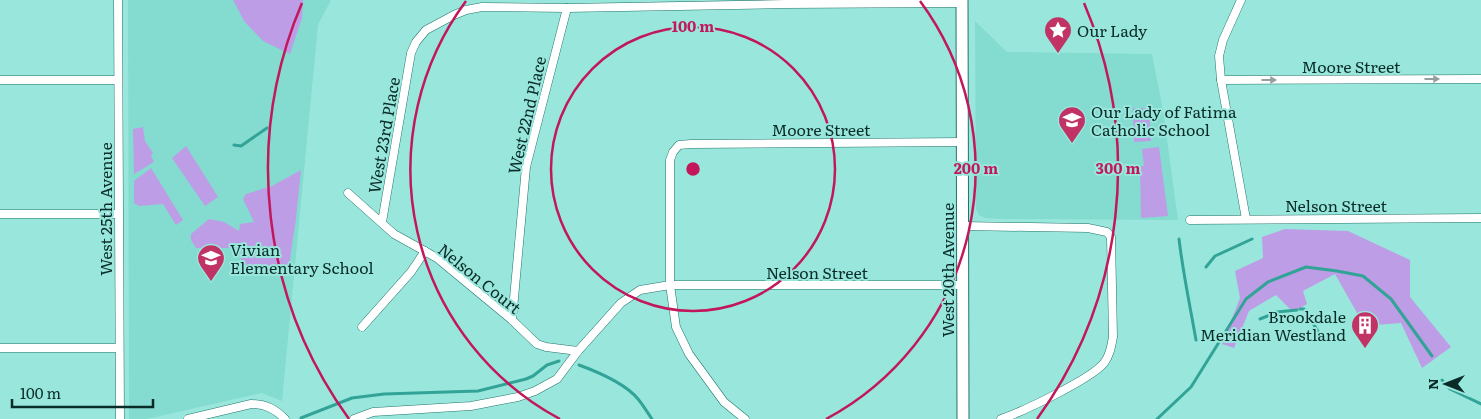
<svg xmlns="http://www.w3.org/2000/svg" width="1481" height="419" viewBox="0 0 1481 419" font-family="Literata,serif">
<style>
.built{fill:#84dbd0}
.green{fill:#bd9de6}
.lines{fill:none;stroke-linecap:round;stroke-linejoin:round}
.stream{stroke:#32a397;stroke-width:3}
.street-casing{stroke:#22746b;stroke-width:9}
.secondary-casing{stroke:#22746b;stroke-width:13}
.street{stroke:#fff;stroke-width:8}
.secondary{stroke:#fff;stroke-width:11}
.oneway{fill:#91a09e}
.ring{fill:none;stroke:#c2185b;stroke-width:2.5}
.labels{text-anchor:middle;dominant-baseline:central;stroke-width:4;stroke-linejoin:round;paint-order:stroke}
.poi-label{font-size:16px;fill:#0a2c28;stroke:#99e7dc;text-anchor:start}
.street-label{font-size:16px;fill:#0a2c28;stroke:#99e7dc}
.centre{fill:#c2185b;stroke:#99e7dc;stroke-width:2.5}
.ring-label{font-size:15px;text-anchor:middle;font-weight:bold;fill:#c2185b;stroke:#99e7dc;stroke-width:4;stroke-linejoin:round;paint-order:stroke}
</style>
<rect width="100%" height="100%" fill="#99e7dc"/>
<g class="built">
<path d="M 128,0 L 331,0 L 318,25 L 282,401 L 262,393 L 147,419 L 129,419 Z"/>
<path d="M 975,21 L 1007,52 L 1152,54 L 1163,110 L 1178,220 L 1001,219 L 985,218 L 979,215 L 976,209 Z"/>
</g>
<g class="green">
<path d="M 233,0 L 303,0 L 302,18 L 290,54 L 263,41 L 244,21 Z"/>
<path d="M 1133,108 L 1149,108 L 1151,141 L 1134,142 Z"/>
<path d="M 143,127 L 145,141 L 153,153 L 151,156 L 154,162 L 134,174 L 133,129 Z"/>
<path d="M 186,146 L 218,197 L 205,206 L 172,158 Z"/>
<path d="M 1159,147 L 1168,216 L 1141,218 L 1140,166 L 1144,166 L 1142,149 Z"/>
<path d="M 151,168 L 183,220 L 176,225 L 163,204 L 139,206 L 134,203 L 134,181 Z"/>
<path d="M 301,170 L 296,219 L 289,266 L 241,265 L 241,248 L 196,248 L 191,240 L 191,234 L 209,219 L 224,222 L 239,231 L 240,224 L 254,222 L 243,199 L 246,194 L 272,186 Z"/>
<path d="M 1285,229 L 1348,231 L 1410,260 L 1410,297 L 1451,347 L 1422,368 L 1401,323 L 1375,325 L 1361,320 L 1335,274 L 1303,291 L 1307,304 L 1293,312 L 1276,295 L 1249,311 L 1234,348 L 1222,344 L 1240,298 L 1235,271 L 1263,258 L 1262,237 Z"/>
</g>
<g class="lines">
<g class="stream">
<path d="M 234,145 L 241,146 L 267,128"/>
<path d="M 1179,239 C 1183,273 1190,306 1196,340"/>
<path d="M 1206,267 L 1215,256 L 1252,239"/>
<path d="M 1300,309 L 1304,309 L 1319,333"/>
<path d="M 1260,319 L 1277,312 L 1297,310"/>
<path d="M 579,365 C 598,372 625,383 638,399 C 643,405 647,412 652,419"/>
<path d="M 1442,380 L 1450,389 L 1481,404"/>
<path d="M 301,418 L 352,398 L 384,394 L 478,391 L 526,379 L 533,376 L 547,365 L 559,361"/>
<path d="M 1157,419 L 1191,387 L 1246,299 L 1268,282 L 1306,267 L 1337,271 L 1363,276 L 1391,299 L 1432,356"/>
</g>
<g class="street-casing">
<g id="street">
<path d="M 118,0 L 120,419"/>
<path d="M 1241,0 L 1223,40 L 1219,56 L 1221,80 L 1246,219"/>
<path d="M 0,80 L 118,80"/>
<path d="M 1221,80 L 1481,79"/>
<path d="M 348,193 L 394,234 L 437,258 L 512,320 L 537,344 L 546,347 L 578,351"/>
<path d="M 0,214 L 118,214"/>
<path d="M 1190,220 L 1481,218"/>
<path d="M 382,222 L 411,53 L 416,42 L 426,30 L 454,15 L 466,10 L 482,7 L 567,8 L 785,4 L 962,3"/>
<path d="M 963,226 L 1088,228 L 1107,232 L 1111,237 L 1113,337 C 1111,347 1110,355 1104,363 C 1091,379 1022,412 1001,419"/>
<path d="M 512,320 L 526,167 L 567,8"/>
<path d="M 362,327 L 411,272 L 425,251"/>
<path d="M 0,348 L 119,348"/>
<path d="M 188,419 L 251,404 C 266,404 275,409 285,419"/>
<path d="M 354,419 L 373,412 L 471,406 L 518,397 L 535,391 L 557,379 L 578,351 L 621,303 L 640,290 L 670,285 L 963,285"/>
<path d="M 745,419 L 724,402 L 689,354 L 676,327 L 670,285 L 670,160 L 673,152 L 679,145 L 691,144 L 963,142"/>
</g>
</g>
<g class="secondary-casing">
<path id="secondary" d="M 962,0 L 963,419"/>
</g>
<use href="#street" class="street"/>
<use href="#secondary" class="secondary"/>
</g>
<defs><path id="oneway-solid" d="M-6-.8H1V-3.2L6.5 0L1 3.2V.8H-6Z" transform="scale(1.25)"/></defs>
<g class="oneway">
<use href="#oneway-solid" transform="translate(1432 79)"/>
<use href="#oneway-solid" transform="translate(1269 80)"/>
</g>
<g class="ring">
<circle cx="693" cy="169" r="142"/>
<path d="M560 419A283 283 0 0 1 466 1M920 1A283 283 0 0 1 826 419"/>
<path d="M349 419A425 425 0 0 1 302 3M1084 3A425 425 0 0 1 1037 419"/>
</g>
<defs>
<g id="sight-pin" transform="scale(1.4375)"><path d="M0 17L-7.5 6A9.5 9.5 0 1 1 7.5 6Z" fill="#c03364" stroke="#99e7dc"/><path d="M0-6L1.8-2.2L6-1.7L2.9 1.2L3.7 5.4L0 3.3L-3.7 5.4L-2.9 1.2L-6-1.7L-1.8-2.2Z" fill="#fff"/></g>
<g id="school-pin" transform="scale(1.4375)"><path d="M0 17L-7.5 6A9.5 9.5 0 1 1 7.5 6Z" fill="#c03364" stroke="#99e7dc"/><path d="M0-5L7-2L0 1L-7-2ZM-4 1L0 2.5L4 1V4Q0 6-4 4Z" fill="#fff"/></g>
<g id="building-pin" transform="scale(1.4375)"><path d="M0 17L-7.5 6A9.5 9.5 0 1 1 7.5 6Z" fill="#c03364" stroke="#99e7dc"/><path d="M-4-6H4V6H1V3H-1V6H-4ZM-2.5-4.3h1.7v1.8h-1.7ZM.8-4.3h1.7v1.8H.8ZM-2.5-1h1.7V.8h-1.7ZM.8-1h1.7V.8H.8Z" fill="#fff"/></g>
</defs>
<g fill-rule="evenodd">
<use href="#sight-pin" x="1058" y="30"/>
<use href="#school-pin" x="1072" y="120"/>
<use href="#school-pin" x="211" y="258"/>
<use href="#building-pin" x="1365" y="325"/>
</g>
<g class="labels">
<g class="poi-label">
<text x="1077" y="30">Our Lady</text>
<text x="1091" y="111">Our Lady of Fatima<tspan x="1091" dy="18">Catholic School</tspan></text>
<text x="230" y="249">Vivian<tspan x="230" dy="18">Elementary School</tspan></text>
<text x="1346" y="316" text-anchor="end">Brookdale<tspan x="1346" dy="18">Meridian Westland</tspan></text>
</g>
<g class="street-label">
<text x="1351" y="66">Moore Street</text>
<text transform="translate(526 115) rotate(-77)">West 22nd Place</text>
<text x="821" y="129">Moore Street</text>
<text transform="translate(383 135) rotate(-80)">West 23rd Place</text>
<text x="1336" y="205">Nelson Street</text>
<text transform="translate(105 209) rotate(-90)">West 25th Avenue</text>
<text transform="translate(947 270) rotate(-90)">West 20th Avenue</text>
<text x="817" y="272">Nelson Street</text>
<text transform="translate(480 278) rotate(39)">Nelson Court</text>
</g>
</g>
<circle cx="693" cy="169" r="8" class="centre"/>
<g class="ring-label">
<text x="693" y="32">100 m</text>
<text x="976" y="174">200 m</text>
<text x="1118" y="174">300 m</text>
</g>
<g transform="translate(1446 384) rotate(270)" stroke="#99e7dc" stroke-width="4" paint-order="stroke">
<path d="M0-4L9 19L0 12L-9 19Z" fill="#0a2c28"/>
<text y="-8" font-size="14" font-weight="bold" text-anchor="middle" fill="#0a2c28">N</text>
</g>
<path d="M12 399v8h141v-8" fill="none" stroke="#0a2c28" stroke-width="2.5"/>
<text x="20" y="399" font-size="15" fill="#0a2c28" stroke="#99e7dc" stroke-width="4" paint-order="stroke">100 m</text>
</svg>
